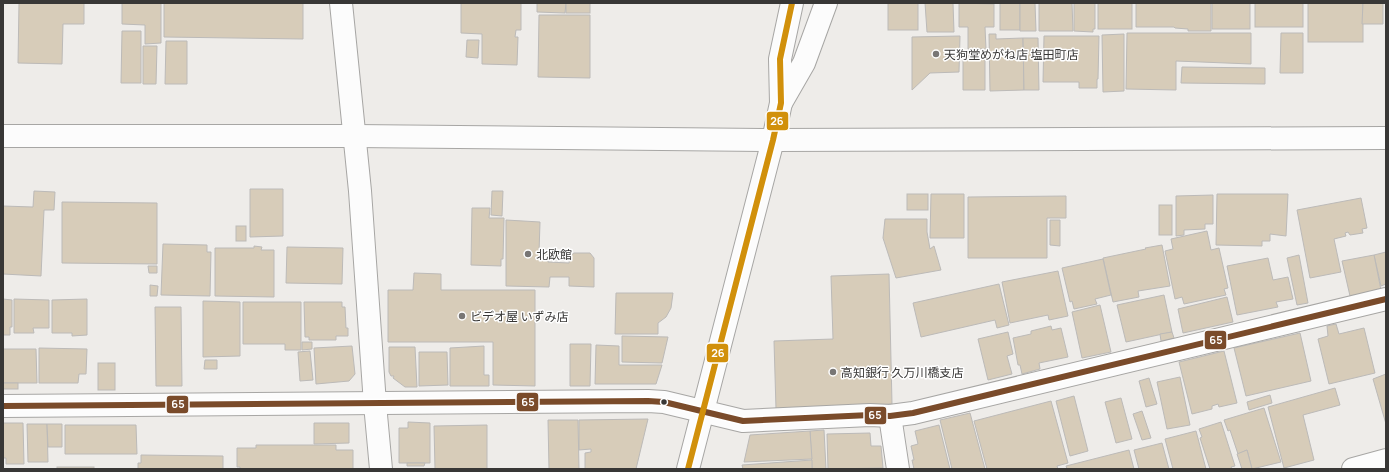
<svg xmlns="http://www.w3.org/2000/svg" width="1389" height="472" viewBox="0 0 1389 472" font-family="Manrope,'Noto Sans JP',sans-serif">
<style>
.building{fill:#d7ccb9;stroke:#bcbab8}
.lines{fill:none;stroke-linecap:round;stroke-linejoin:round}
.minor-casing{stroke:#a7a6a4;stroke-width:24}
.minor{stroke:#fcfcfc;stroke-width:22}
.bus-1-casing{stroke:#fff;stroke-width:9}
.bus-2-casing{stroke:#fff;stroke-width:9}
.bus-1{stroke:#7a4b2a;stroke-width:6}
.bus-2{stroke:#d1900b;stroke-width:6}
.poi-dot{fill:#787675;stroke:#fff;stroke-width:1.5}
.bus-dot{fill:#383736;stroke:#fff;stroke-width:1.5}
.labels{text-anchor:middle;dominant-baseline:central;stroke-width:3;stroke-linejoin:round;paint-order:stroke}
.poi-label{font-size:12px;fill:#383736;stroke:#fff;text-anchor:start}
.line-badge{stroke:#fff;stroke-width:1.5}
.badge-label{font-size:11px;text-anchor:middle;font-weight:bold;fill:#fff}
</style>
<rect width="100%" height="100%" fill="#eeece9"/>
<g class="building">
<path d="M 19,3 L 84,3 L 84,24 L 63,24 L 62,64 L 18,63 Z"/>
<path d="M 122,3 L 161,3 L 161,43 L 145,44 L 145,25 L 122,24 Z"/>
<path d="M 164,3 L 303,3 L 303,39 L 164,37 Z"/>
<path d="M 461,3 L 521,3 L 521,30 L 516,30 L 515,37 L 518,37 L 517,65 L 482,64 L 482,34 L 461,33 Z"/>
<path d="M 537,3 L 566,3 L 565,13 L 537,12 Z"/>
<rect x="566" y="3" width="24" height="10"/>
<rect x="888" y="3" width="30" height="27"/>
<path d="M 925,3 L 953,3 L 954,32 L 927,32 Z"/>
<path d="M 959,3 L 994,4 L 994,27 L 985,27 L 986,49 L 968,49 L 968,27 L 959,27 Z"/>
<rect x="1000" y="3" width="20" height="27"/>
<path d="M 1020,3 L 1035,3 L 1036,31 L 1020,31 Z"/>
<path d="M 1039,3 L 1072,3 L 1073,31 L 1039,31 Z"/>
<path d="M 1074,3 L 1095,3 L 1095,29 L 1093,29 L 1093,32 L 1074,31 Z"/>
<rect x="1098" y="3" width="34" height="26"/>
<path d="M 1136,3 L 1211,3 L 1211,31 L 1188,31 L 1188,29 L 1175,28 L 1174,27 L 1136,27 Z"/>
<rect x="1212" y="3" width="38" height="26"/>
<rect x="1255" y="3" width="48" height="24"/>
<rect x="1308" y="3" width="55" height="39"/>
<path d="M 1363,3 L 1383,3 L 1383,24 L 1362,24 Z"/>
<path d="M 539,15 L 590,15 L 590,78 L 538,77 Z"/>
<path d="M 122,31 L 141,31 L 141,83 L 121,83 Z"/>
<path d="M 1127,33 L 1251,33 L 1251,64 L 1176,61 L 1176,90 L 1126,89 Z"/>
<path d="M 1281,33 L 1303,33 L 1303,73 L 1280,73 Z"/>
<path d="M 989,34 L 996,34 L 996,39 L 1023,38 L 1024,90 L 990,91 Z"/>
<path d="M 1124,34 L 1124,91 L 1103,92 L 1102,35 Z"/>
<path d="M 960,36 L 959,72 L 930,73 L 912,90 L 912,37 Z"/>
<path d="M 1044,36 L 1099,36 L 1098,79 L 1097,79 L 1097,88 L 1079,88 L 1079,82 L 1043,82 Z"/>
<path d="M 1023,38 L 1038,38 L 1039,90 L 1024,90 Z"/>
<path d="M 467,40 L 479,40 L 478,58 L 466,57 Z"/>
<path d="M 166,41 L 187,41 L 187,84 L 165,84 Z"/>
<path d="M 143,46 L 157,46 L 156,84 L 143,84 Z"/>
<path d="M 963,51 L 985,52 L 985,90 L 963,90 Z"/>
<path d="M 1182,67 L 1265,68 L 1265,84 L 1181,83 Z"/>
<path d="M 250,189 L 283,189 L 283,236 L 250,237 Z"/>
<path d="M 34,191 L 55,192 L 54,210 L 44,210 L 41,276 L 3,274 L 3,206 L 33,207 Z"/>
<path d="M 492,191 L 503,191 L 502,216 L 491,215 Z"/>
<rect x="907" y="194" width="21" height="16"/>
<path d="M 931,194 L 964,194 L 964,238 L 930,238 Z"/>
<path d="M 1217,194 L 1288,194 L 1286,236 L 1270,234 L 1270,241 L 1262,241 L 1262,246 L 1216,245 Z"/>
<path d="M 1213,195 L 1213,224 L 1205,224 L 1205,229 L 1184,230 L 1184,235 L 1176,236 L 1176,196 Z"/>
<path d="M 1066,196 L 1066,218 L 1047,218 L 1047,258 L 968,258 L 968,197 Z"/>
<path d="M 1361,198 L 1367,228 L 1362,229 L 1363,233 L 1350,235 L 1348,232 L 1345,233 L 1346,236 L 1334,239 L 1341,272 L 1310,278 L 1297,210 Z"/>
<path d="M 62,202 L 157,203 L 157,264 L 62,263 Z"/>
<rect x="1159" y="205" width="13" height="30"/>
<path d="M 472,208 L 490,208 L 489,218 L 504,218 L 503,259 L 501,259 L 501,266 L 471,265 Z"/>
<path d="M 885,219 L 927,219 L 927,232 L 930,249 L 934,246 L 941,270 L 896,278 L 883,238 Z"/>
<path d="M 506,220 L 540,222 L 539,253 L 549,254 L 548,262 L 569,263 L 571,255 L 574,253 L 590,253 L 594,258 L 594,287 L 569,286 L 569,277 L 550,277 L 549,287 L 506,286 Z"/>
<path d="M 1050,220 L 1060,220 L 1060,246 L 1050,245 Z"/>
<rect x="236" y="226" width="10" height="15"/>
<path d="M 1207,231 L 1211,250 L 1219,248 L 1228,288 L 1224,289 L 1226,295 L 1184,304 L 1182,297 L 1175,299 L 1165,251 L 1173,249 L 1171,239 Z"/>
<path d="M 163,244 L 207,245 L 207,252 L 211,252 L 210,296 L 161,295 Z"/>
<path d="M 1162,245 L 1170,286 L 1138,291 L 1139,297 L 1113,302 L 1103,258 L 1146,249 L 1145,248 Z"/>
<path d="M 254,246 L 262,247 L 261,250 L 274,250 L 274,297 L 215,296 L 215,248 L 254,248 Z"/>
<path d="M 287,247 L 343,248 L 342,284 L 286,283 Z"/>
<path d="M 1386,252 L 1386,284 L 1381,286 L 1374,255 Z"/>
<path d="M 1299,255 L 1308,303 L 1297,305 L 1287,258 Z"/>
<path d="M 1374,255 L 1381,290 L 1350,296 L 1342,261 Z"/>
<path d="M 1268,258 L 1273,280 L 1288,277 L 1293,299 L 1276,302 L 1278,307 L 1237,315 L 1227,266 Z"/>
<path d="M 1103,259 L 1111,295 L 1095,299 L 1097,304 L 1074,309 L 1072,301 L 1070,302 L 1062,268 Z"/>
<path d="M 148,266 L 157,266 L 157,273 L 149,273 Z"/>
<path d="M 1058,271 L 1068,316 L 1049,320 L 1048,315 L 1010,323 L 1002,282 Z"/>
<path d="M 414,273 L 441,274 L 441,290 L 535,290 L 535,386 L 493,385 L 493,342 L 388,342 L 388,290 L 413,290 Z"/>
<path d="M 889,274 L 892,404 L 776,409 L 774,341 L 833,339 L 831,276 Z"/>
<path d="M 999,284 L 1009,325 L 997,328 L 995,320 L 921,337 L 913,303 Z"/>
<path d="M 150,285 L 158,286 L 157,296 L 150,296 Z"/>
<path d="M 616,293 L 673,293 L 671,308 L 666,317 L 658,323 L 658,334 L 615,334 Z"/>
<path d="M 1164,295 L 1172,332 L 1126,342 L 1117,305 Z"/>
<path d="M 1227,297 L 1233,322 L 1183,333 L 1178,309 Z"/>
<path d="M 3,299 L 12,300 L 12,327 L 10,327 L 10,335 L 3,335 Z"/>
<path d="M 14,299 L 49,300 L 49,328 L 33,328 L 34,333 L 14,333 Z"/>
<path d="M 87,299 L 87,335 L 72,336 L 72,333 L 52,333 L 52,300 Z"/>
<path d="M 203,301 L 240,302 L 240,356 L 203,357 Z"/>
<path d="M 243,302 L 301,302 L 301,350 L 285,350 L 285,344 L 243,344 Z"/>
<path d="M 304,302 L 342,302 L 342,307 L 345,307 L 346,328 L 348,328 L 348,336 L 336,336 L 336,340 L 309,340 L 309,337 L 305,337 Z"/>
<path d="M 1100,305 L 1111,352 L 1082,358 L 1072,312 Z"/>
<path d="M 155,307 L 181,307 L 182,386 L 156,386 Z"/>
<path d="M 1336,324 L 1339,334 L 1364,328 L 1375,373 L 1329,384 L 1318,339 L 1328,336 L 1327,326 Z"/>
<path d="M 1051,326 L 1052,330 L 1061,328 L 1068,357 L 1039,363 L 1040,369 L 1022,374 L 1020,365 L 1018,365 L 1013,338 L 1031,334 L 1031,331 Z"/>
<path d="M 1008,332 L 1013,354 L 1007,356 L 1012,374 L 988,380 L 978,339 Z"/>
<path d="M 1172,332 L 1174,338 L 1161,341 L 1160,334 Z"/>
<path d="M 1300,333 L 1311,381 L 1246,396 L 1234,348 Z"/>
<path d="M 622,336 L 668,337 L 662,363 L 622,362 Z"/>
<path d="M 302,342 L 312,342 L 312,349 L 302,350 Z"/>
<path d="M 570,344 L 591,344 L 590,386 L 570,386 Z"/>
<path d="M 596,345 L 619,346 L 619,365 L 662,365 L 656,384 L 595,384 Z"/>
<path d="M 352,346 L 355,374 L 349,381 L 316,384 L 314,348 Z"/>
<path d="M 484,346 L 484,375 L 489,375 L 489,386 L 450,386 L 450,348 Z"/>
<path d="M 389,347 L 415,347 L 417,387 L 405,387 L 393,378 L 394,376 L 391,376 L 389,372 Z"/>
<path d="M 39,348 L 87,349 L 86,374 L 79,374 L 78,383 L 39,383 Z"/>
<path d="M 3,349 L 36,349 L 37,383 L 3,383 Z"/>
<path d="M 310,351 L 313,380 L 300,381 L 298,352 Z"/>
<path d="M 1224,351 L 1237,403 L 1219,407 L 1218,404 L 1212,406 L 1212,409 L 1192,414 L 1179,362 Z"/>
<path d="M 419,352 L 447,352 L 448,385 L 419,386 Z"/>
<path d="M 205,360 L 217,360 L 217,369 L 204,369 Z"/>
<rect x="98" y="363" width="17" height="27"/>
<path d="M 1386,374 L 1386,424 L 1373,379 Z"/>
<path d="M 1180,377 L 1190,425 L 1167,429 L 1157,382 Z"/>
<path d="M 1149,378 L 1157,404 L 1146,407 L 1139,381 Z"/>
<rect x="3" y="383" width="15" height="6"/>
<path d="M 1335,388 L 1340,405 L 1303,415 L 1314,460 L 1284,468 L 1268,407 Z"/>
<path d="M 1270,395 L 1272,403 L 1249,410 L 1247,402 Z"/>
<path d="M 1074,396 L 1088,451 L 1070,456 L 1056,401 Z"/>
<path d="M 1121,398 L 1132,439 L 1116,443 L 1105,402 Z"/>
<path d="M 1051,401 L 1068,463 L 1057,466 L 1058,469 L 987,469 L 974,421 Z"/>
<path d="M 1264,408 L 1281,462 L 1252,469 L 1247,450 L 1238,454 L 1230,430 L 1228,431 L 1224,420 Z"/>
<path d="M 1142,411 L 1151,438 L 1142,440 L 1133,414 Z"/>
<path d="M 970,413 L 985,469 L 952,469 L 940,420 Z"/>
<path d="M 648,419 L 636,469 L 585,469 L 585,453 L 591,452 L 591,449 L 579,450 L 579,420 Z"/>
<path d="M 548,420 L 578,420 L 579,469 L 549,469 Z"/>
<path d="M 408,422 L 430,423 L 430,463 L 399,463 L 399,428 L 408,428 Z"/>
<path d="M 1221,422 L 1235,466 L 1231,467 L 1232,469 L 1210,469 L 1200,438 L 1202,437 L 1199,429 Z"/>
<path d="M 3,423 L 23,423 L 24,464 L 6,464 L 6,458 L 3,458 Z"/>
<path d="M 314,423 L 349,423 L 349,443 L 314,444 Z"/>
<path d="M 27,424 L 47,424 L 48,462 L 28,462 Z"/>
<path d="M 47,424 L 62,424 L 62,447 L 48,447 Z"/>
<path d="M 65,425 L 136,425 L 137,454 L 65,454 Z"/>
<path d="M 487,425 L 487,469 L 435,469 L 434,426 Z"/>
<path d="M 939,425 L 950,469 L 914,469 L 912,460 L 914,460 L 911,446 L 918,444 L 915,431 Z"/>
<path d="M 824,430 L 826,469 L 812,469 L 810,431 Z"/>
<path d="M 810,431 L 812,459 L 744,462 L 750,435 Z"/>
<path d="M 1196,431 L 1206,469 L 1173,469 L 1165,439 Z"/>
<path d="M 870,433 L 871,446 L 881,446 L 883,468 L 828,469 L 827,434 Z"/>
<path d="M 1162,443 L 1169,469 L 1139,469 L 1134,450 Z"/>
<path d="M 256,445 L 336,445 L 336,450 L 353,450 L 353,469 L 240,469 L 240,467 L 237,467 L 237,448 L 256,448 Z"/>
<path d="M 1129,450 L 1134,469 L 1067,469 L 1066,466 Z"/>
<path d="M 1247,450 L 1252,469 L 1242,469 L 1237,454 Z"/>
<path d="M 141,455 L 223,456 L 223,469 L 138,469 L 138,463 L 141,463 Z"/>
<path d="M 812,460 L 812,469 L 743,469 L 742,465 Z"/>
<path d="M 407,463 L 425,463 L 424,466 L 407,466 Z"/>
<rect x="57" y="467" width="37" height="2"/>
</g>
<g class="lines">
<g class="minor-casing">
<g id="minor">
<path d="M 341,3 L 360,191 L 375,404 L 381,469"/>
<path d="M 781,103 L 804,63 L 826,3"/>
<path d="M 3,136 L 355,136 L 773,140 L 1386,138"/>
<path d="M 3,406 L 648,401 L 664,402 L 743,421 L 870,415 L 890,416 L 913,413 L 1386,299"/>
<path d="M 890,416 L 898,469"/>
<path d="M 688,469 L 773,140 L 781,103 L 780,59 L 792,3"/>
<path d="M 1353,469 L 1386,460"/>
</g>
</g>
<use href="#minor" class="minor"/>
<g class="bus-1-casing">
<path id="bus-1" d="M 3,406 L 648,401 L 664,402 L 743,421 L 870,415 L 890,416 L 913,413 L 1386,299"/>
</g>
<g class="bus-2-casing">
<path id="bus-2" d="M 688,469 L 773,140 L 781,103 L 780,59 L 792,3"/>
</g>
<use href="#bus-1" class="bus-1"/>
<use href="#bus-2" class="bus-2"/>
</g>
<g class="poi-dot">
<circle cx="936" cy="54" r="4"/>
<circle cx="528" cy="254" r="4"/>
<circle cx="462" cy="316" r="4"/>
<circle cx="833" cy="372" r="4"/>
</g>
<circle class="bus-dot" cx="664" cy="402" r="3.5"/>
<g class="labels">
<g class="poi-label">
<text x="944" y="54">天狗堂めがね店 塩田町店</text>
<text x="536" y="254">北欧館</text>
<text x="470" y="316">ビデオ屋 いずみ店</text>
<text x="841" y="372">高知銀行 久万川橋支店</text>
</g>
</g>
<g class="line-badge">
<rect x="766" y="111" width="23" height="20" rx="4" fill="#d1900b"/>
<rect x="1204" y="330" width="23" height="20" rx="4" fill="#7a4b2a"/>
<rect x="706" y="343" width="23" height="20" rx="4" fill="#d1900b"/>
<rect x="516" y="392" width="23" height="20" rx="4" fill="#7a4b2a"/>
<rect x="166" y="395" width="23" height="19" rx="4" fill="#7a4b2a"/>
<rect x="864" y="406" width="23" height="19" rx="4" fill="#7a4b2a"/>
</g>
<g class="badge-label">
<text x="777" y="125">26</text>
<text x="1216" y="344">65</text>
<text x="718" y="357">26</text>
<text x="528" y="406">65</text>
<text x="178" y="408">65</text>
<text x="875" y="419">65</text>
</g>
<rect width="1389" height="472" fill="none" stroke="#383736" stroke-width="8"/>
</svg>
